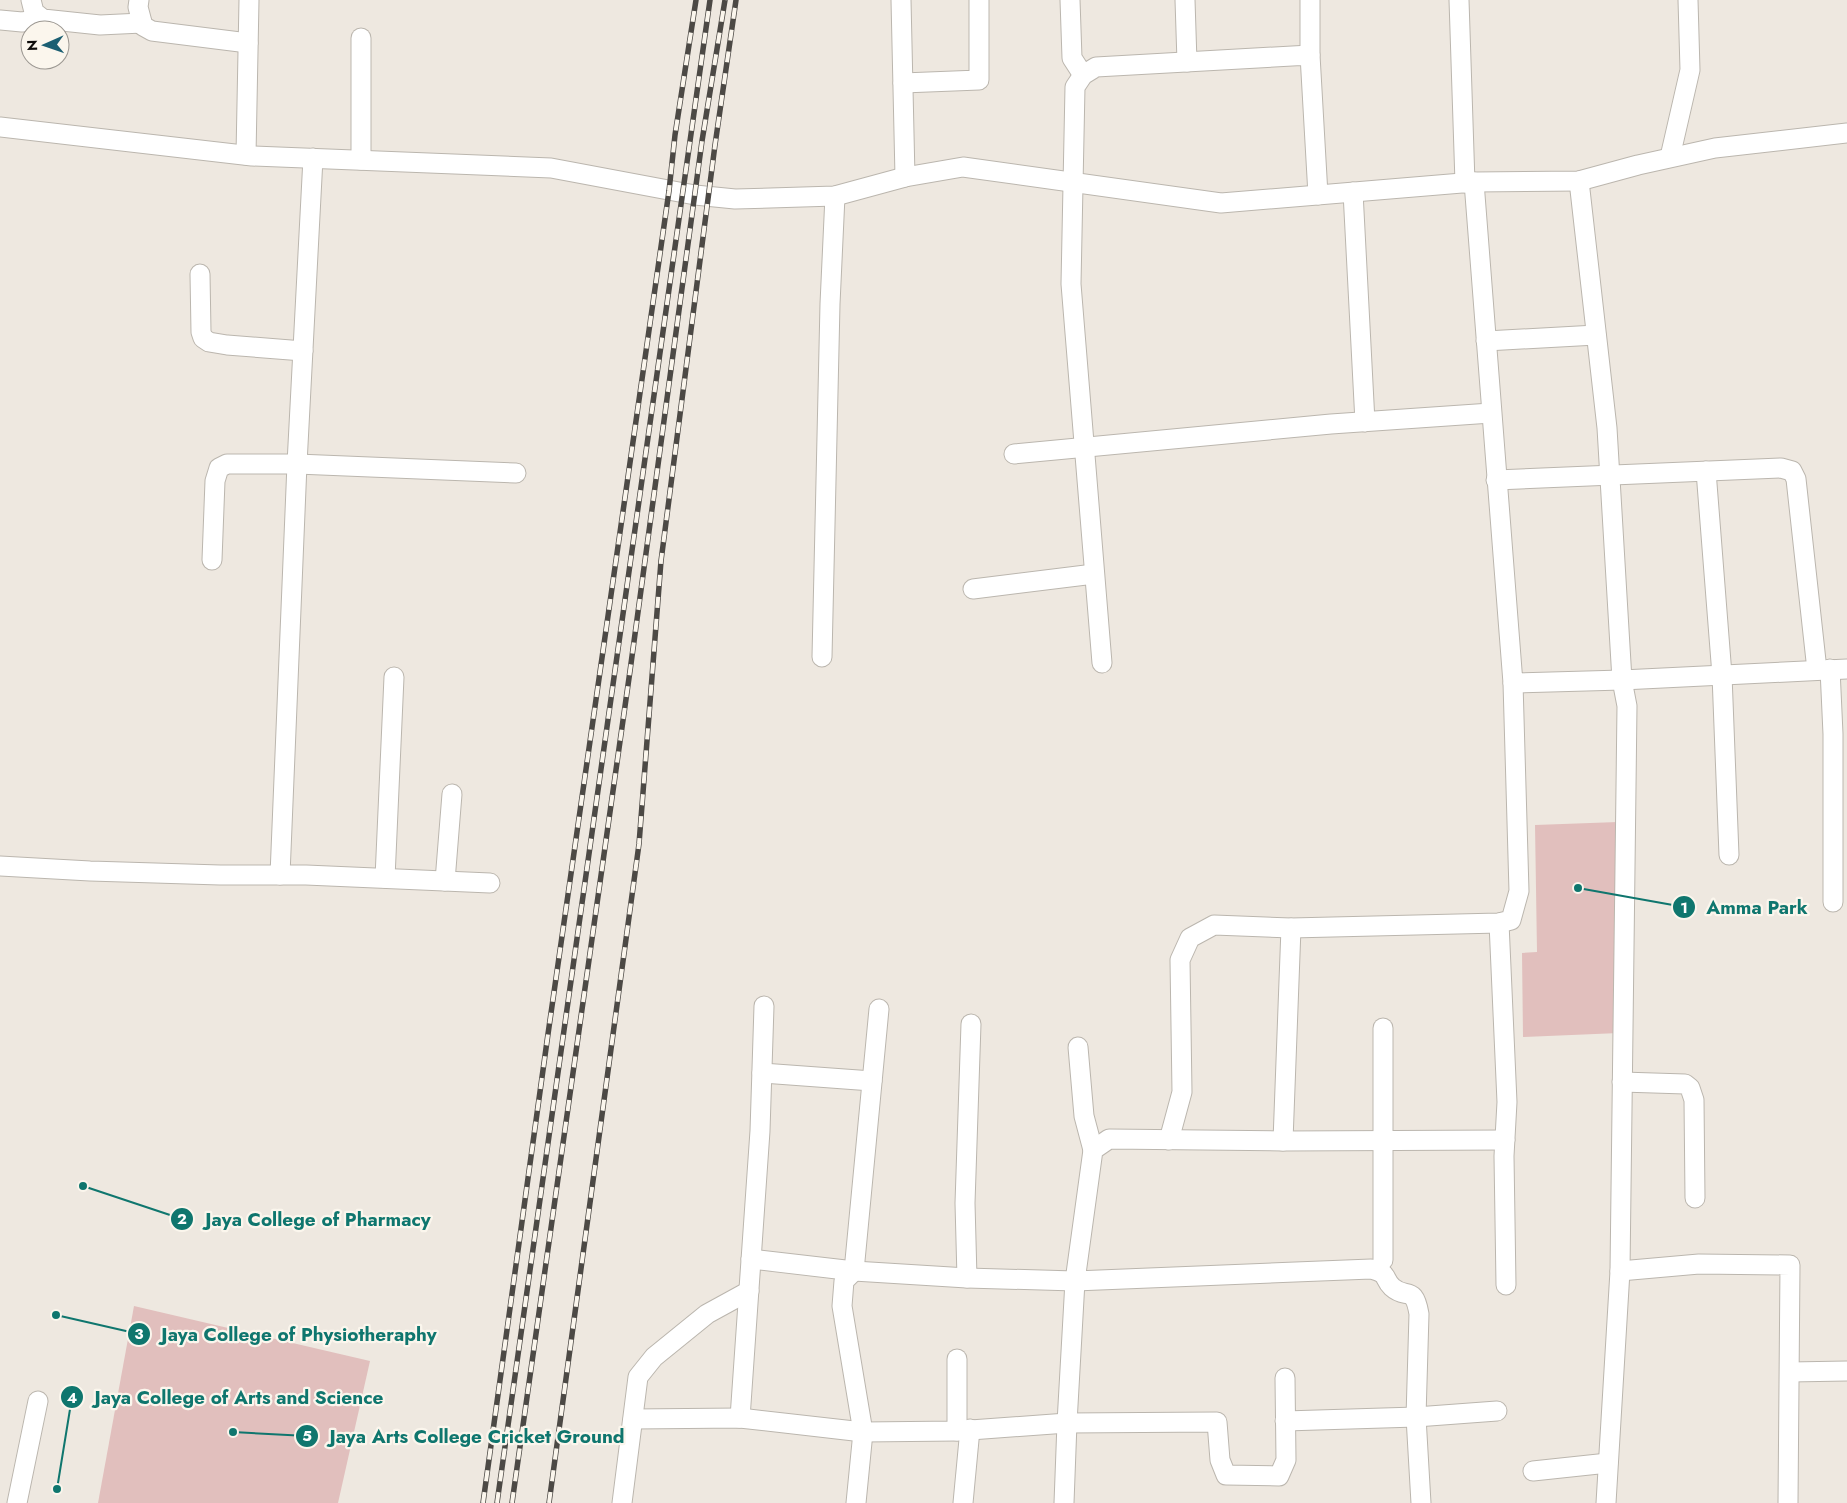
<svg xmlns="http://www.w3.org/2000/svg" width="1847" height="1503" viewBox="0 0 1847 1503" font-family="Jost,sans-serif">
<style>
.green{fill:#e1bfbd}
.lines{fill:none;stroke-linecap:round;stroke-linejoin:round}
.minor-casing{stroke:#bbb6ae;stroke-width:21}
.minor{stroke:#fff;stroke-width:19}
.rail-casing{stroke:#4c4945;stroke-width:5.5}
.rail{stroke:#fbf6ed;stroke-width:4;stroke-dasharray:11;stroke-linecap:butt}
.leader{fill:none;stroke:#0f766e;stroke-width:2}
.callout-dot{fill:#0f766e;stroke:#fbf6ed;stroke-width:2}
.mark-label{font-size:15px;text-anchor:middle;font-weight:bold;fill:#fff}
.callout-label{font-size:19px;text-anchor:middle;font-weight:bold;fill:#0f766e;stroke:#fbf6ed;stroke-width:4.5;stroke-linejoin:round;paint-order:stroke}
</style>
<rect width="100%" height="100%" fill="#eee8e0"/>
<g class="green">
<path d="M 1618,822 L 1619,1033 L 1523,1037 L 1522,953 L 1537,952 L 1535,825 Z"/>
<path d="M 134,1306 L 370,1361 L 338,1503 L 98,1503 Z"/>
</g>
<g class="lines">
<g class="minor-casing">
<g id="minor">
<path d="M 31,0 L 34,12 L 43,19 L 100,25 L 142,23"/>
<path d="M 139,0 L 138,7 L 143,26 L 152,31 L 248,43"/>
<path d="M 901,0 L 905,177"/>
<path d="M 1070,0 L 1072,58 L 1083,75"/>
<path d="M 1185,0 L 1187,62"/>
<path d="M 1310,0 L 1310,55"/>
<path d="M 1459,0 L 1465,183"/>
<path d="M 0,20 L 22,22 L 43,19"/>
<path d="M 361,38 L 361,160"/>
<path d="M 903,83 L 979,80 L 979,0"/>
<path d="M 0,127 L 252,156 L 551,168 L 695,195 L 735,199 L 835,196 L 905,177 L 963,167 L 1221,203 L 1474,182 L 1579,181 L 1638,165 L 1715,148 L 1847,133"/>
<path d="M 246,155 L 249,0"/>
<path d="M 1670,157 L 1690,70 L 1688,0"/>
<path d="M 1579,181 L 1607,428 L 1622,680 L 1847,669"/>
<path d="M 1474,182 L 1513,683 L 1622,680 L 1627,706 L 1620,1271 L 1606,1503"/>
<path d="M 1353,192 L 1365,422"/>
<path d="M 200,274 L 201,332 L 203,338 L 209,342 L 227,345 L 303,351"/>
<path d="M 1486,341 L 1596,335"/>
<path d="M 1014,454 L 1331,424 L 1491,413"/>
<path d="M 1706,471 L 1722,675 L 1729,855"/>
<path d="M 1496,480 L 1781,468 L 1792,471 L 1796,479 L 1817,670"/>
<path d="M 212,560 L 215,481 L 219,468 L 227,464 L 297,464 L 516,473"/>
<path d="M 973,589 L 1094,574"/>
<path d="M 822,657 L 830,304 L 835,196"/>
<path d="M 1102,663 L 1071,284 L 1075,87 L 1083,75 L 1096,67 L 1310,55 L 1318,195"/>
<path d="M 1830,669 L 1833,734 L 1833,902"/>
<path d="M 0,866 L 90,871 L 220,875 L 306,875 L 490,883"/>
<path d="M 280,875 L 297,464 L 313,158"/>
<path d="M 385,878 L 394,677"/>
<path d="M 445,881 L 452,794"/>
<path d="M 1499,923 L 1507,1102 L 1504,1156 L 1506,1285"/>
<path d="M 1383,1028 L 1383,1260"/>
<path d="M 1078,1047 L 1084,1116 L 1093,1150"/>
<path d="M 762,1073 L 872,1081"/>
<path d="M 1622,1082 L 1685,1084 L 1690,1088 L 1694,1100 L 1695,1198"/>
<path d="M 1169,1140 L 1182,1092 L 1180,960 L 1190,938 L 1214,925 L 1291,928 L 1499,923 L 1511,920 L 1519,891 L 1513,683"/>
<path d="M 1283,1141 L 1291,928"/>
<path d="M 751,1259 L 854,1271 L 967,1278 L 1075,1281 L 1371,1269 C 1390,1274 1382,1277 1392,1287 C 1406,1300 1414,1284 1419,1314 L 1416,1417 L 1421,1503"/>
<path d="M 1620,1271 L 1699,1264 L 1790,1265 L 1788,1503"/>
<path d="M 967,1278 L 965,1203 L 971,1024"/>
<path d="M 1790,1372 L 1847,1371"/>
<path d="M 740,1418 L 760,1131 L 764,1006"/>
<path d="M 633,1419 L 740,1418 L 863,1432 L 957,1431 L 1067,1423 L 1217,1422 L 1220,1460 L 1226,1475 L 1279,1476 L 1286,1460 L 1285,1378"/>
<path d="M 1285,1421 L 1416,1417 L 1497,1411"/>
<path d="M 957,1431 L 957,1359"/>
<path d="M 1533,1471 L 1608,1463"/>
<path d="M 17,1503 L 38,1401"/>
<path d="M 622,1503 L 638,1377 L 654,1357 L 707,1314 L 749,1291"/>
<path d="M 856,1503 L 863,1432 L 842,1306 L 844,1281 L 854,1271 L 879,1009"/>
<path d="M 963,1503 L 970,1429"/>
<path d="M 1064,1503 L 1067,1423 L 1075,1281 L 1093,1150 L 1109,1139 L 1283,1141 L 1505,1140"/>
</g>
</g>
<use href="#minor" class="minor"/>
<g class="rail-casing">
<g id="rail">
<path d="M 483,1503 L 548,1034 L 669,191 L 675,135 L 696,0"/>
<path d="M 497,1503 L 710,0"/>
<path d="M 512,1503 L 630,671 L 702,141 L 725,0"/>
<path d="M 549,1503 L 639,844 L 661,561 L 715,145 L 736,0"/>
</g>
</g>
<use href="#rail" class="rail"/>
</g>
<path class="leader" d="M1578 888L1684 907M83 1186L182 1219M56 1315L139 1334M57 1489L72 1397M233 1432L307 1436"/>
<g class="callout-dot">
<circle cx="1578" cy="888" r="5"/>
<circle cx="83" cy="1186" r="5"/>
<circle cx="56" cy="1315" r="5"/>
<circle cx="57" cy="1489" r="5"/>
<circle cx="233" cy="1432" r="5"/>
<circle cx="1684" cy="907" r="12"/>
<circle cx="182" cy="1219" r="12"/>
<circle cx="139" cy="1334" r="12"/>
<circle cx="72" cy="1397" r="12"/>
<circle cx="307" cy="1436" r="12"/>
</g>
<g class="mark-label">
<text x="1684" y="913">1</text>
<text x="182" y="1224">2</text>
<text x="139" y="1339">3</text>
<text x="72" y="1403">4</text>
<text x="307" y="1441">5</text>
</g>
<g class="callout-label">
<text x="1757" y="914">Amma Park</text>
<text x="318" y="1226">Jaya College of Pharmacy</text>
<text x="299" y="1341">Jaya College of Physiotheraphy</text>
<text x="239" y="1404">Jaya College of Arts and Science</text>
<text x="477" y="1443">Jaya Arts College Cricket Ground</text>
</g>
<g transform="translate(45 45) rotate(268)"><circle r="24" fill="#fbf6ed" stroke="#9c9892"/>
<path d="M0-4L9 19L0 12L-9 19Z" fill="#1b5f72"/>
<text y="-8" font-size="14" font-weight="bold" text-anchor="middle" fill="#0e0c0a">N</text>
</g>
</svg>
